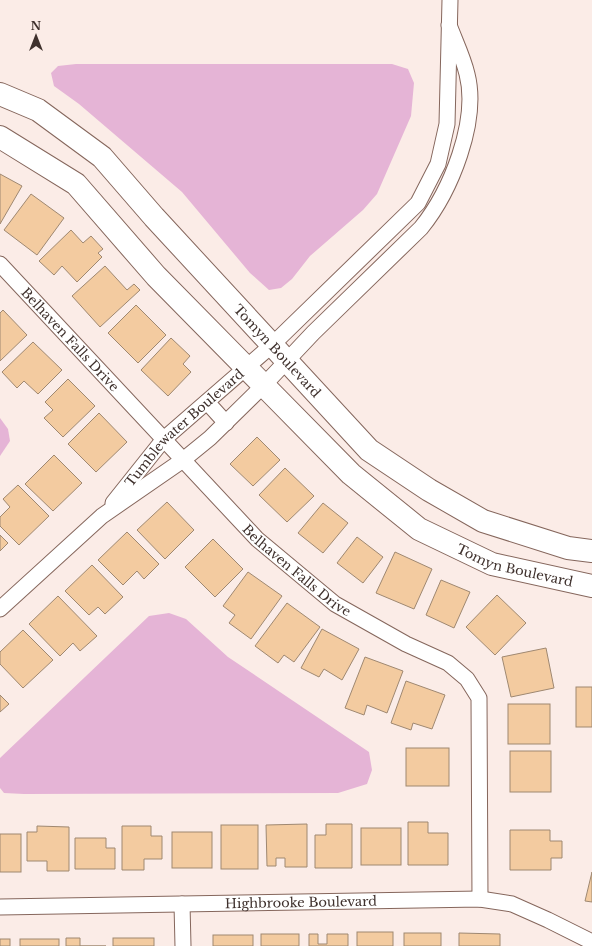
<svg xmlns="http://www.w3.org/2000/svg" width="592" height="946" viewBox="0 0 592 946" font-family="'Libre Baskerville',serif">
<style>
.water{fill:#e5b4d6}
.building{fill:#f3cba0;stroke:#9f8871}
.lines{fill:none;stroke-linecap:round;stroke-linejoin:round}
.street-casing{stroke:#85665c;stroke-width:17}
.secondary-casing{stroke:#85665c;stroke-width:24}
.street{stroke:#fff;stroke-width:15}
.secondary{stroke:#fff;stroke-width:22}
.labels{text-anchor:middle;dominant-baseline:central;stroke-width:4;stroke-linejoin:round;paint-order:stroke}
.street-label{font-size:13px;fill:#3f312d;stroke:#fbece7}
</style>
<rect width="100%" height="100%" fill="#fbece7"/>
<g class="water">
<path d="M 76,64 L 392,64 L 408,69 L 414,83 L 411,116 L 377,194 L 363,210 L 310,256 L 292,279 L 281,288 L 269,290 L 250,273 L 182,192 L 79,104 L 54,86 L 51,73 L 58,66 Z"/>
<path d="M 0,418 L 8,429 L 10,441 L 0,456 Z"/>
<path d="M 169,613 L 186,619 L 228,657 L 369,752 L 372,770 L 367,784 L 338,793 L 24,794 L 4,793 L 0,788 L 0,758 L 149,616 Z"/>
</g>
<g class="building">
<path d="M 0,174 L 22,186 L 0,224 Z"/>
<path d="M 31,194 L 64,218 L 37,255 L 4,230 Z"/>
<path d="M 71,230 L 83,243 L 91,236 L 103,249 L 98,253 L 102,257 L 77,282 L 62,266 L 54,275 L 39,261 Z"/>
<path d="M 105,266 L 127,290 L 134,284 L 140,290 L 100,327 L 72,296 Z"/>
<path d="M 136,305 L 166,335 L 138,363 L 108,333 Z"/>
<path d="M 3,310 L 27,335 L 0,361 L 0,313 Z"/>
<path d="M 171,338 L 190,356 L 183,364 L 191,372 L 168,396 L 141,370 Z"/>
<path d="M 33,342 L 62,370 L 38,394 L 24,381 L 17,388 L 2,372 Z"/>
<path d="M 68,379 L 95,406 L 63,437 L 44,418 L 53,410 L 45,402 Z"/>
<path d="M 99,413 L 127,442 L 96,472 L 68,444 Z"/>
<path d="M 257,437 L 280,460 L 253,486 L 230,464 Z"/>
<path d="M 54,455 L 82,483 L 53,511 L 25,484 Z"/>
<path d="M 285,468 L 314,496 L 287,522 L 259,495 Z"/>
<path d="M 18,485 L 49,516 L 19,545 L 0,526 L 0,517 L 10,507 L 3,499 Z"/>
<path d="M 167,502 L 194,530 L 165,559 L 137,530 Z"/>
<path d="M 323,503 L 348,523 L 323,553 L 298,533 Z"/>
<path d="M 127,532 L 159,564 L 144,579 L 137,571 L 123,585 L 98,560 Z"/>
<path d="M 0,535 L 8,543 L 0,551 Z"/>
<path d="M 357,537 L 383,557 L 363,583 L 337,563 Z"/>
<path d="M 213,539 L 243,569 L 215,597 L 185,567 Z"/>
<path d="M 395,552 L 432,569 L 414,609 L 376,593 Z"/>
<path d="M 92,565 L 123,597 L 105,614 L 98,607 L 89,615 L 65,591 Z"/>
<path d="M 248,572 L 282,596 L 251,639 L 229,623 L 235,615 L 223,606 Z"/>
<path d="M 441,580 L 470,592 L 454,628 L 426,615 Z"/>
<path d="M 497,595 L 526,623 L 495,655 L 466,627 Z"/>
<path d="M 58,596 L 97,636 L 80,651 L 73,643 L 60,656 L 29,624 Z"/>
<path d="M 287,603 L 320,627 L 294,662 L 284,655 L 278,663 L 255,646 Z"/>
<path d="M 322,629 L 359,649 L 342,680 L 324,669 L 319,677 L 301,668 Z"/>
<path d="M 23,630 L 53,660 L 23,688 L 0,664 L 0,652 Z"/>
<path d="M 546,648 L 554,688 L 511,697 L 502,657 Z"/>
<path d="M 365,657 L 403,671 L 387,713 L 367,705 L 364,715 L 345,708 Z"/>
<path d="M 406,681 L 445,695 L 432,729 L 413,723 L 411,730 L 391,723 Z"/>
<rect x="576" y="687" width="16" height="40"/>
<path d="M 0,695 L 9,704 L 0,712 Z"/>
<rect x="508" y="704" width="42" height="40"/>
<rect x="406" y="748" width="43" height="38"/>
<rect x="510" y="751" width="41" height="41"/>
<path d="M 408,822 L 428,822 L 428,833 L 448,833 L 448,865 L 408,865 Z"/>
<path d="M 307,824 L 307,867 L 285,867 L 285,858 L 276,858 L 276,866 L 267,866 L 266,825 Z"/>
<path d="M 326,824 L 352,824 L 352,868 L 315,868 L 315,835 L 326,835 Z"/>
<rect x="221" y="825" width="37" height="44"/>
<path d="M 37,826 L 69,827 L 69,871 L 47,871 L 47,861 L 27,861 L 27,832 L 37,832 Z"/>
<path d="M 122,826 L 151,826 L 151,836 L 162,836 L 162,859 L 144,859 L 144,870 L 122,870 Z"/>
<rect x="361" y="828" width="40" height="37"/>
<path d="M 510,830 L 550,830 L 550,841 L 562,841 L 562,858 L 551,858 L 551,870 L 510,870 Z"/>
<rect x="172" y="832" width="40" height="36"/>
<rect x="0" y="834" width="21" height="38"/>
<path d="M 75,838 L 106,838 L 106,848 L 115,848 L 115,869 L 75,869 Z"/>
<path d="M 592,872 L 592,902 L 585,901 Z"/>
<rect x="357" y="932" width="36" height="14"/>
<rect x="404" y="933" width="37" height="13"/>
<path d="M 459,933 L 500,934 L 500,946 L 459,946 Z"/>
<rect x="261" y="934" width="38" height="12"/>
<path d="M 309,934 L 318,934 L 318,944 L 327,944 L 327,934 L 348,934 L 348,946 L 309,946 Z"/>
<rect x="213" y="935" width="40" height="11"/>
<path d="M 66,938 L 80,938 L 80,946 L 106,946 L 66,946 Z"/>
<rect x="113" y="938" width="41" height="8"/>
<rect x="0" y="939" width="10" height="7"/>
<rect x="20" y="939" width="39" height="7"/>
</g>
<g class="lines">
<g class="street-casing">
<g id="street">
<path id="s1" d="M 0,264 L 257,539 L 335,604 L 406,644 L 448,663 L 467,679 L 479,698 L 480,899"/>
<path d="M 207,402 L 226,423"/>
<path id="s2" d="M 113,503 L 164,439 L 272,345 L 418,203 L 438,164 L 447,124 L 450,0"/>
<path d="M 0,609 L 102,516 L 183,460 L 210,438 L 264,385 L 313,333 L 421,228 C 451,191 479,121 467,74 C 463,57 455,41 449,25"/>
<path d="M 182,904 L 183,946"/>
<path id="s3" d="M 0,907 L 480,899 L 512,904 L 548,920 L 592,942"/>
</g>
</g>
<g class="secondary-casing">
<g id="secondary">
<path id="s4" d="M 0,94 L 38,110 L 102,157 L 154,217 L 369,450 L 429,490 L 483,521 L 568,548 L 592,551"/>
<path id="s5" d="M 0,137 L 76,184 L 156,276 L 351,474 L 419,529 L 492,564 L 592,586"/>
</g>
</g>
<use href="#street" class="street"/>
<use href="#secondary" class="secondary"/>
</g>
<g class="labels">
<g class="street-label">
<text stroke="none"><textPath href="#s1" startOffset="103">Belhaven Falls Drive</textPath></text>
<text stroke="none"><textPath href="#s4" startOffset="382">Tomyn Boulevard</textPath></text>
<text stroke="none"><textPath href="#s2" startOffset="104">Tumblewater Boulevard</textPath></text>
<text stroke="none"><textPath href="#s5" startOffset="680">Tomyn Boulevard</textPath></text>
<text stroke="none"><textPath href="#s1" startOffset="427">Belhaven Falls Drive</textPath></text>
<text stroke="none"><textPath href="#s3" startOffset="301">Highbrooke Boulevard</textPath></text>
</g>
</g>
<g transform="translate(36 36)" stroke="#fbece7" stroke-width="3" paint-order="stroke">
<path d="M0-3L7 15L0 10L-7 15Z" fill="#3f312d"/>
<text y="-6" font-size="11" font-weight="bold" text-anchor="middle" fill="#3f312d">N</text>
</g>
</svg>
